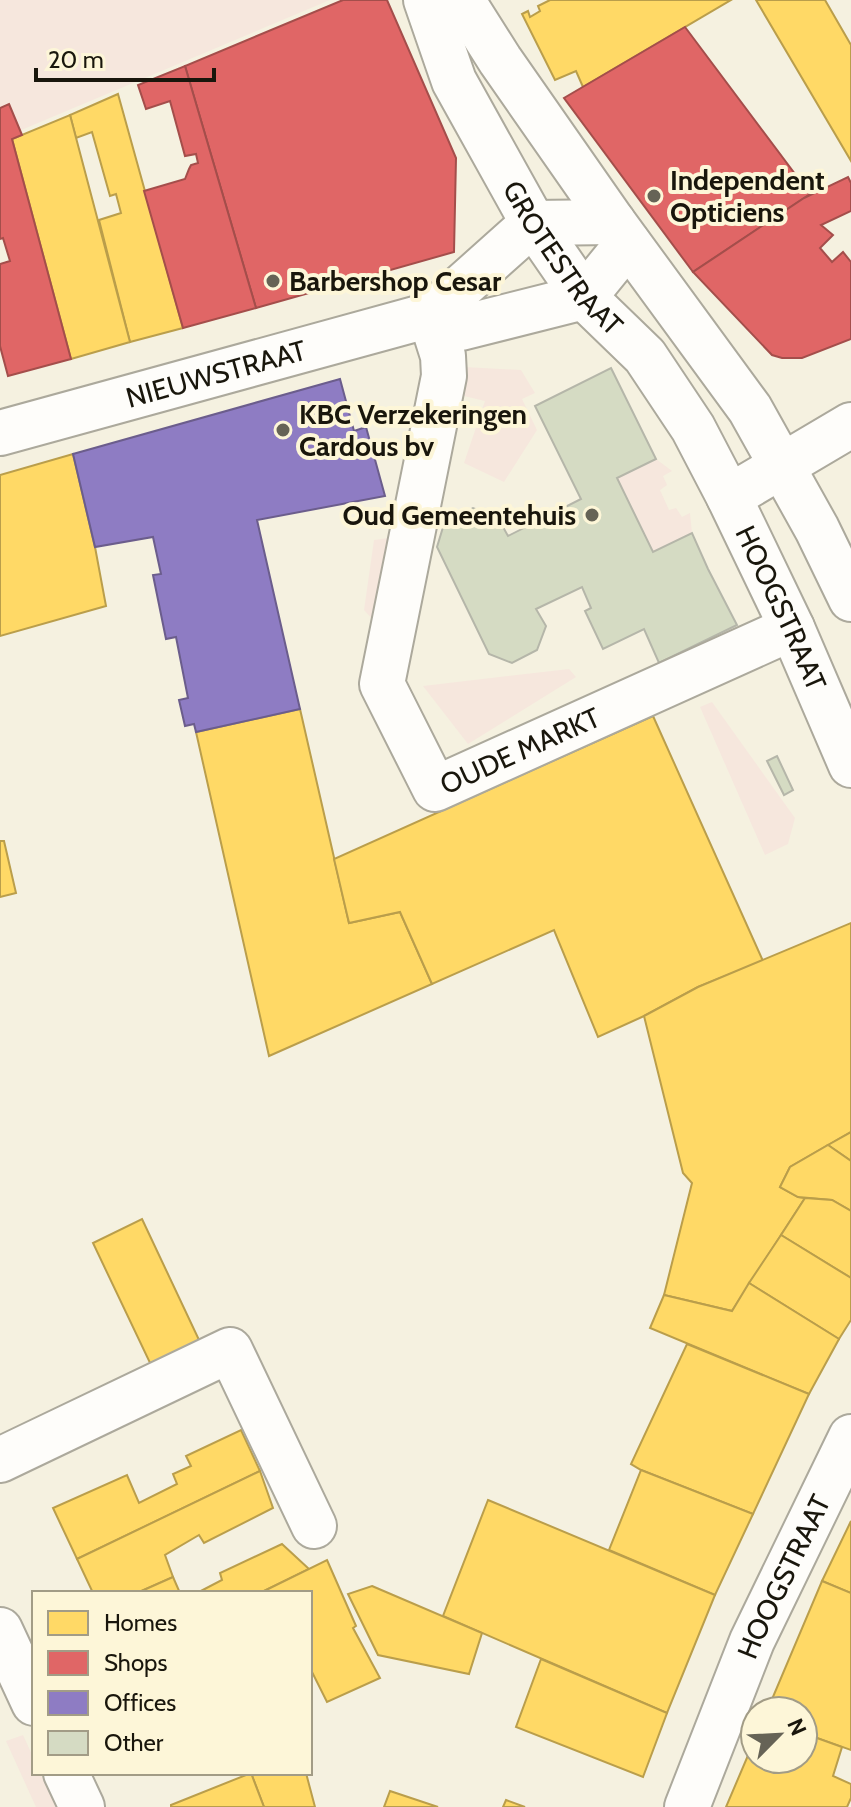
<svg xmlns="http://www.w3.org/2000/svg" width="851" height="1807" viewBox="0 0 851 1807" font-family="Cabin,sans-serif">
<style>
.green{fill:#f6e7dd}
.homes{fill:#ffd966;stroke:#ba9e4b;stroke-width:2}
.shops{fill:#e06666;stroke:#a44e4b;stroke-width:2}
.offices{fill:#8e7cc3;stroke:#6b5d8c;stroke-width:2}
.building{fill:#d5dbc3;stroke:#b5b6a9;stroke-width:2}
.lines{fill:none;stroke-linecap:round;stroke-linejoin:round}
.minor-casing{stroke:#aca99c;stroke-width:48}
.major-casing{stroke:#aca99c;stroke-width:48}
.minor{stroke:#fefdfa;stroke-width:44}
.major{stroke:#fefdfa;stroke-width:44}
.poi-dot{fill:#666356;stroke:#fdf6d8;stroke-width:3}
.labels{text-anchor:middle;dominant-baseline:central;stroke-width:8;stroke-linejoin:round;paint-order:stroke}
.poi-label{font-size:28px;font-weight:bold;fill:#19160c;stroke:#fdf6d8;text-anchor:start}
.street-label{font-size:28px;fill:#19160c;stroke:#fdf6d8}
</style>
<rect width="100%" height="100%" fill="#f5f1e0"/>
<g class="green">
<path d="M 0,0 L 330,0 L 0,139 Z"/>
<path d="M 464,367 L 521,370 L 535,393 L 522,399 L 537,430 L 504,482 L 464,463 L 485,401 L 460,395 Z"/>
<path d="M 656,459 L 672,471 L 663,476 L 667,485 L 660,490 L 669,510 L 676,508 L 682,517 L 690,513 L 692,533 L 653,552 L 617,478 Z"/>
<path d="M 396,537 L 379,626 L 364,610 L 374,540 Z"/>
<path d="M 569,669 L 576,677 L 468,744 L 423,686 Z"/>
<path d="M 712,702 L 795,818 L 788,844 L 765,855 L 700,707 Z"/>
<path d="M 23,1735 L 34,1759 L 34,1773 L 40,1773 L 56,1807 L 36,1807 L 6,1741 Z"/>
</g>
<g class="homes">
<path d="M 550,0 L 731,0 L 583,87 L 576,71 L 555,80 L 522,14 L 528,11 L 530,17 L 540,11 L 538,6 Z"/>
<path d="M 756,0 L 825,0 L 851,45 L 851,161 Z"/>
<path d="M 118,94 L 183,328 L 130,342 L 99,220 L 121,213 L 116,194 L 110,196 L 92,132 L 76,138 L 70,115 Z"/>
<path d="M 70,115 L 130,342 L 71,359 L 12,139 Z"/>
<path d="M 73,454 L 95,547 L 106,606 L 0,636 L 0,475 Z"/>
<path d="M 300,709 L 349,923 L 400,912 L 432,984 L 269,1056 L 196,732 Z"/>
<path d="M 653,716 L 763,961 L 698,987 L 644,1016 L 598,1037 L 554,930 L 432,984 L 400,912 L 349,923 L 334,859 Z"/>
<path d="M 0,841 L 4,841 L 16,893 L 0,897 Z"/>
<path d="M 851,923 L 851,1132 L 790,1167 L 780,1187 L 798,1197 L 805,1198 L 732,1311 L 664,1295 L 692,1183 L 683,1173 L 644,1016 L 698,987 Z"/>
<path d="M 851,1132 L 851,1161 L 828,1145 Z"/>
<path d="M 828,1145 L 851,1161 L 851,1211 L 832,1200 L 798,1197 L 780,1187 L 790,1167 Z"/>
<path d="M 805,1198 L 832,1200 L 851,1211 L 851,1278 L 781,1235 Z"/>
<path d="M 142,1219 L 200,1342 L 151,1365 L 93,1243 Z"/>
<path d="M 781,1235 L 851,1278 L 851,1320 L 839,1339 L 749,1283 Z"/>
<path d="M 749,1283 L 839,1339 L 809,1394 L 650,1328 L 664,1295 L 732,1311 Z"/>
<path d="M 687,1344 L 809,1394 L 753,1514 L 641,1470 L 631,1464 Z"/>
<path d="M 241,1430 L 260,1471 L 77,1559 L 53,1508 L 127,1475 L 139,1503 L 177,1484 L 173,1474 L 191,1466 L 186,1456 Z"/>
<path d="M 641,1470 L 753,1514 L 715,1595 L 609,1550 Z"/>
<path d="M 260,1471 L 273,1508 L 204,1543 L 199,1535 L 165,1555 L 173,1577 L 137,1593 L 93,1593 L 77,1559 Z"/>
<path d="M 488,1500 L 715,1595 L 667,1713 L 443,1616 Z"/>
<path d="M 851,1521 L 851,1593 L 822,1581 Z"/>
<path d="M 282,1544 L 309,1569 L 260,1593 L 197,1593 L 222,1580 L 220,1573 Z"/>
<path d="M 327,1560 L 356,1626 L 353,1628 L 380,1678 L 327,1702 L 310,1668 L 310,1593 L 260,1593 Z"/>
<path d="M 173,1577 L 180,1593 L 137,1593 Z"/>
<path d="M 822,1581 L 851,1593 L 851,1750 L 803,1733 L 803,1711 L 767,1711 Z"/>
<path d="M 372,1586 L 482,1633 L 469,1674 L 378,1655 L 348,1594 Z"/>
<path d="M 541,1659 L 667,1713 L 643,1777 L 516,1727 Z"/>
<path d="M 803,1733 L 842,1747 L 833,1776 L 851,1784 L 851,1798 L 847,1807 L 726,1807 L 755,1739 L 755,1759 L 803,1759 Z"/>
<path d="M 251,1773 L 306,1773 L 315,1807 L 264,1807 Z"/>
<path d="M 251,1773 L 264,1807 L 171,1807 L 171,1805 Z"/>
<path d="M 390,1791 L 438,1807 L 384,1807 Z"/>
<path d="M 506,1800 L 525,1807 L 503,1807 Z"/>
</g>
<g class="shops">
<path d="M 343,0 L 387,0 L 456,158 L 454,252 L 256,308 L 185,66 Z"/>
<path d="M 685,27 L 810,194 L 693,272 L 564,98 Z"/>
<path d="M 185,66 L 256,308 L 183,328 L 144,191 L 185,179 L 189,169 L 191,165 L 198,163 L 196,154 L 185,156 L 170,101 L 146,109 L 138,85 Z"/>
<path d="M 9,104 L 22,135 L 12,139 L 71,359 L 8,376 L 0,346 L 0,264 L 10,261 L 3,238 L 0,239 L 0,108 Z"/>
<path d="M 848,177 L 851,183 L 851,211 L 821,225 L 833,235 L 820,248 L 832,262 L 843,252 L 851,262 L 851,339 L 802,358 L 782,358 L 772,355 L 693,272 L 804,198 Z"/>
</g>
<path class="offices" d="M 340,379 L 354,431 L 366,427 L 385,496 L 257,520 L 300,709 L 196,732 L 194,724 L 185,726 L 179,700 L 188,698 L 176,637 L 166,639 L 153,575 L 161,574 L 153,537 L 95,547 L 73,454 Z"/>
<g class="building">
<path d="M 611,368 L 656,459 L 617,478 L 653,552 L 692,533 L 708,569 L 737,625 L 659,663 L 644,629 L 603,649 L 585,611 L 591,608 L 582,587 L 536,609 L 546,626 L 537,650 L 512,663 L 489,654 L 437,547 L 444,524 L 473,508 L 498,518 L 508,536 L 581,499 L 535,406 Z"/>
<path d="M 777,756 L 793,790 L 784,795 L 767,761 Z"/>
</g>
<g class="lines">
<g class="minor-casing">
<g id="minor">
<path id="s1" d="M 430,315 L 443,356 L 444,376 L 382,684 L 435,789 L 792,628"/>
<path d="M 430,315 L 461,328 L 584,297 L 628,243"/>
<path id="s2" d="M 0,433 L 430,315 L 533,223 L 613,222"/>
<path d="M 729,497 L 851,425"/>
<path d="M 0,1460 L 230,1350 L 314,1526"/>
<path d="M 0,1630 L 34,1703"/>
<path d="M 66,1773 L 82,1807"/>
<path id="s3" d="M 687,1807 L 752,1641 L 851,1437"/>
</g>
</g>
<g class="major-casing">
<g id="major">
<path id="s4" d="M 426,0 L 454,81 L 533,223 L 584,297 L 645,356 L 693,428 L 729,497 L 792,628 L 851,765"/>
<path d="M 462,0 L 500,60 L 613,222 L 750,409 L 817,529 L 851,599"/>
</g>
</g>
<use href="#minor" class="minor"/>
<use href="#major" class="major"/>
</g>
<g class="poi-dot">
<circle cx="654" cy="196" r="8"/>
<circle cx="273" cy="281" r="8"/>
<circle cx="283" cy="430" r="8"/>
<circle cx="592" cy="515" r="8"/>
</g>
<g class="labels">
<g class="poi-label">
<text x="670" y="180">Independent<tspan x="670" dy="32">Opticiens</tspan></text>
<text x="289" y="281">Barbershop Cesar</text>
<text x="299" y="414">KBC Verzekeringen<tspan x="299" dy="32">Cardous bv</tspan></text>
<text x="576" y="515" text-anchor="end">Oud Gemeentehuis</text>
</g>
<g class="street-label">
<text stroke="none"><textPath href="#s4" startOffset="294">GROTESTRAAT</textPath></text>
<text stroke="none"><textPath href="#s2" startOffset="224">NIEUWSTRAAT</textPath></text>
<text stroke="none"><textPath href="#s4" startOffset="710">HOOGSTRAAT</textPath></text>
<text stroke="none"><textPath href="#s1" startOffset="588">OUDE MARKT</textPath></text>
<text stroke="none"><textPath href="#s3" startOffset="250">HOOGSTRAAT</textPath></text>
</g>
</g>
<rect x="32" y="1591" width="280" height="184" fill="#fdf6d8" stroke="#a29c86" stroke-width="2"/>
<rect x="48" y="1611" width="40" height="24" fill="#ffd966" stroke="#a29c86" stroke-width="2"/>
<text x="104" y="1631" font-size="24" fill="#19160c">Homes</text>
<rect x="48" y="1651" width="40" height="24" fill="#e06666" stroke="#a29c86" stroke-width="2"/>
<text x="104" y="1671" font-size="24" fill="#19160c">Shops</text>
<rect x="48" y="1691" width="40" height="24" fill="#8e7cc3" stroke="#a29c86" stroke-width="2"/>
<text x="104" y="1711" font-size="24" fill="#19160c">Offices</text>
<rect x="48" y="1731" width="40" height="24" fill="#d5dbc3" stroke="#a29c86" stroke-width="2"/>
<text x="104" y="1751" font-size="24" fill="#19160c">Other</text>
<g transform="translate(779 1735) rotate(66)"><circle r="38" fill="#fdf6d8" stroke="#a29c86" stroke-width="2"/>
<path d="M0-6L14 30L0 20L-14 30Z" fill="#666356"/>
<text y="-12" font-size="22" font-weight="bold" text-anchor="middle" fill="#19160c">N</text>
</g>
<path d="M36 68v12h178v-12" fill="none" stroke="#19160c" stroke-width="4"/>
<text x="48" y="68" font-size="24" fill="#19160c" stroke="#fdf6d8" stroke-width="6" paint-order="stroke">20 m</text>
</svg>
